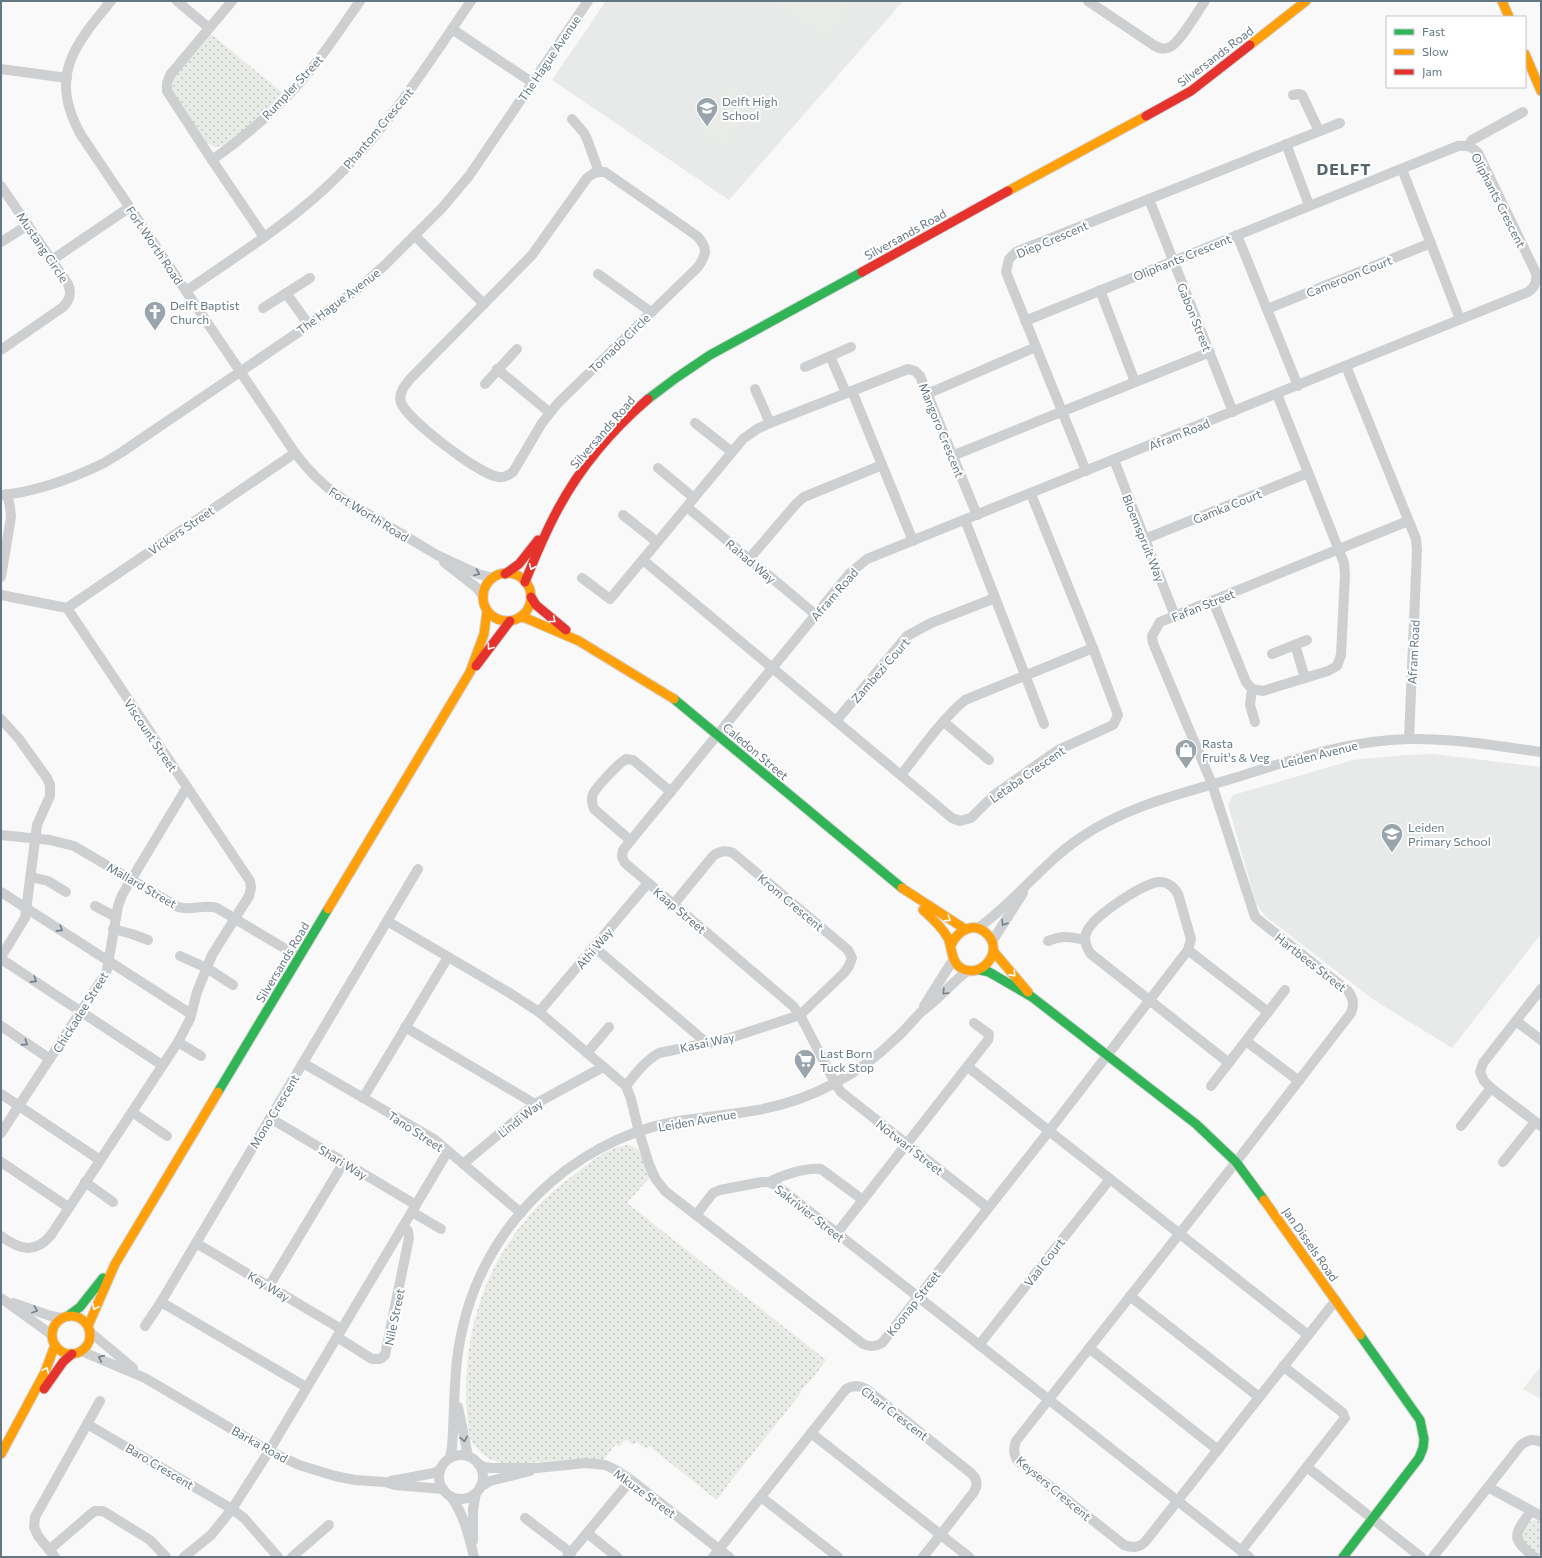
<svg xmlns="http://www.w3.org/2000/svg" width="1542" height="1558" viewBox="0 0 1542 1558" font-family="Commissioner,sans-serif">
<style>
.built{fill:#e8e9e9}
.grass{fill:url(#grass-dots)}
.garden{fill:#e8ebe6}
.lines{fill:none;stroke-linecap:round;stroke-linejoin:round}
.fast-casing{stroke:#d5d6d7;stroke-width:11}
.slow-casing{stroke:#d5d6d7;stroke-width:11}
.jam-casing{stroke:#d5d6d7;stroke-width:11}
.street{stroke:#cecfd0;stroke-width:10}
.fast{stroke:#30b455;stroke-width:9}
.slow{stroke:#ff9f0a;stroke-width:9}
.jam{stroke:#e5322d;stroke-width:9}
.oneway{stroke:#fff}
.oneway2{stroke:#707f8b}
.labels{text-anchor:middle;dominant-baseline:central;stroke-width:4;stroke-linejoin:round;paint-order:stroke}
.street-label{font-size:12px;fill:#657683;stroke:#fff}
.poi-label{font-size:12px;fill:#657683;stroke:#fff;text-anchor:start}
.district-label{font-size:16px;font-weight:bold;letter-spacing:1px;fill:#57646e;stroke:#fff}
</style>
<defs>
<pattern id="grass-dots" width="8" height="8" patternUnits="userSpaceOnUse"><rect width="8" height="8" fill="#e8ebe6"/><path d="M2 2h.1M6 6h.1" fill="none" stroke="#c0c3c0" stroke-width="1.8" stroke-linecap="round"/></pattern>
</defs>
<rect width="100%" height="100%" fill="#f9f9f9"/>
<g class="built">
<path d="M 606,1 L 903,1 L 729,200 L 552,80 Z"/>
<path d="M 1433,754 L 1541,767 L 1541,934 L 1452,1048 L 1371,998 L 1265,916 L 1256,903 L 1228,805 L 1233,795 L 1353,760 L 1404,755 Z"/>
</g>
<g class="grass">
<path d="M 211,34 L 283,93 L 251,126 L 222,146 L 214,147 L 207,143 L 171,89 L 173,79 Z"/>
<path d="M 628,1145 C 643,1148 645,1164 650,1177 L 627,1203 L 826,1360 L 810,1382 L 809,1381 L 800,1392 L 801,1393 L 733,1478 L 717,1500 L 649,1446 L 647,1449 L 636,1442 L 633,1445 L 626,1439 L 619,1447 L 616,1444 L 603,1460 C 581,1459 560,1460 538,1462 C 525,1463 511,1465 498,1462 C 486,1459 477,1450 470,1439 C 454,1335 488,1237 575,1174 C 590,1163 608,1147 628,1145 Z"/>
<path d="M 1533,1520 L 1541,1521 L 1541,1557 L 1524,1545 L 1520,1535 L 1528,1523 Z"/>
</g>
<g class="garden">
<path d="M 771,1 L 855,1 L 828,40 Z"/>
<path d="M 731,84 L 755,100 L 723,148 L 699,131 Z"/>
<path d="M 1541,1366 L 1541,1399 L 1523,1389 Z"/>
</g>
<g class="lines">
<g class="fast-casing">
<g id="fast">
<path d="M 648,399 L 676,378 L 710,355 L 862,272"/>
<path d="M 674,699 L 902,888"/>
<path d="M 980,970 L 989,972 L 1032,997 L 1196,1124 L 1236,1162 L 1264,1200"/>
<path d="M 218,1092 L 328,909"/>
<path d="M 68,1316 L 80,1307 L 103,1278"/>
<path d="M 1343,1557 L 1419,1458 L 1423,1448 L 1424,1439 L 1420,1420 L 1360,1335"/>
</g>
</g>
<g class="slow-casing">
<g id="slow">
<path d="M 1502,1 L 1509,17"/>
<path d="M 1250,45 L 1306,1"/>
<path d="M 1525,54 L 1541,91"/>
<path d="M 1008,191 L 1146,116"/>
<circle cx="507" cy="597" r="24"/>
<path d="M 520,617 L 528,619 L 579,641 L 674,699"/>
<path d="M 902,888 L 965,929"/>
<path d="M 328,909 L 470,672 L 484,634 L 487,611"/>
<path d="M 923,910 C 932,918 942,927 948,938 C 952,947 951,962 961,968 C 981,980 1005,951 987,934 C 974,921 958,930 951,945"/>
<path d="M 994,952 L 1028,992"/>
<path d="M 1264,1200 L 1360,1335"/>
<circle cx="71" cy="1335" r="19"/>
<path d="M 88,1326 L 115,1264 L 218,1092"/>
<path d="M 1,1454 L 45,1372 L 55,1345"/>
</g>
</g>
<g class="jam-casing">
<g id="jam">
<path d="M 1146,116 L 1191,91 L 1250,45"/>
<path d="M 862,272 L 1008,191"/>
<path d="M 505,574 L 519,564 L 538,540"/>
<path d="M 525,582 C 535,557 545,533 558,509 C 580,468 613,429 648,399"/>
<path d="M 531,597 L 536,605 L 566,630"/>
<path d="M 476,666 L 510,621"/>
<path d="M 44,1389 L 63,1362 L 72,1354"/>
</g>
</g>
<g class="street">
<path d="M 111,1 C 74,46 48,76 81,135 L 295,453 C 310,472 323,486 343,499 L 437,555 L 478,574 L 493,578"/>
<path d="M 177,1 L 209,28"/>
<path d="M 232,1 L 170,75 L 167,83 L 167,91 L 212,160 L 264,237"/>
<path d="M 1088,1 L 1152,44 C 1157,48 1163,50 1170,47 C 1180,42 1198,11 1205,1"/>
<path d="M 452,29 L 533,83"/>
<path d="M 1,69 L 67,78"/>
<path d="M 1293,95 L 1299,94 L 1302,95 L 1319,131"/>
<path d="M 572,119 L 584,133 L 587,139 L 599,172"/>
<path d="M 1286,144 L 1309,205"/>
<path d="M 1468,146 L 1472,140 L 1523,112"/>
<path d="M 212,160 C 247,135 280,107 308,73 C 327,50 343,25 360,1"/>
<path d="M 1402,169 L 1460,319"/>
<path d="M 599,172 L 605,172 L 697,236 C 708,248 707,254 698,267 L 558,403 L 542,423 L 513,472 C 509,475 504,478 499,477 C 481,476 408,420 401,403 C 398,393 405,385 411,378 L 532,255 L 587,178 L 594,173 Z"/>
<path d="M 1,186 L 68,284 C 72,293 70,300 63,307 L 1,350"/>
<path d="M 1149,199 L 1233,412"/>
<path d="M 1237,235 L 1298,386"/>
<path d="M 415,236 L 484,304"/>
<path d="M 1,242 L 28,225"/>
<path d="M 52,260 L 130,207"/>
<path d="M 598,274 L 651,312"/>
<path d="M 1100,290 L 1135,382"/>
<path d="M 186,291 C 232,259 280,229 321,192 C 382,138 425,68 471,1"/>
<path d="M 286,293 L 309,325"/>
<path d="M 263,308 L 310,278"/>
<path d="M 1267,309 L 1431,243"/>
<path d="M 830,356 L 846,393"/>
<path d="M 1346,366 L 1416,539 L 1417,550 L 1409,739"/>
<path d="M 805,367 L 851,347"/>
<path d="M 497,369 L 549,412"/>
<path d="M 485,384 L 517,349"/>
<path d="M 755,389 L 770,423"/>
<path d="M 852,391 L 913,541"/>
<path d="M 927,394 L 1036,347"/>
<path d="M 695,423 L 732,452"/>
<path d="M 952,456 L 1210,352"/>
<path d="M 1114,460 L 1175,616"/>
<path d="M 658,468 L 694,498"/>
<path d="M 1086,471 L 1006,272 L 1009,259 L 1016,252 L 1340,123"/>
<path d="M 1,495 C 37,492 71,479 104,463 L 122,452 L 309,325 L 364,284 L 385,265 L 442,208 L 469,176 L 588,1"/>
<path d="M 687,507 L 816,615"/>
<path d="M 623,515 L 657,542"/>
<path d="M 965,520 L 1044,724"/>
<path d="M 1145,539 L 1308,473"/>
<path d="M 749,559 L 796,504 L 804,497 L 882,465"/>
<path d="M 643,560 L 952,818 L 960,821 L 971,818 L 994,795 L 1058,750 L 1113,725 L 1118,715 L 1093,648 L 1031,494"/>
<path d="M 444,562 L 477,588 L 483,596"/>
<path d="M 1,577 L 11,517 L 10,507 L 7,494"/>
<path d="M 582,578 L 610,599 L 743,439 L 757,429 L 770,423 L 908,369 L 915,371 L 920,376 L 977,515"/>
<path d="M 1,595 L 67,608 L 250,881 L 251,888 L 249,896 L 212,955 L 197,992 L 190,1019 L 178,1042 L 51,1235 C 34,1255 19,1249 1,1236"/>
<path d="M 1213,601 L 1246,682 L 1252,689 L 1263,691 L 1328,671 L 1337,666 L 1341,655 L 1345,575 L 1344,563 L 1277,394"/>
<path d="M 67,608 L 295,453"/>
<path d="M 1295,645 L 1305,678"/>
<path d="M 1272,654 L 1307,640"/>
<path d="M 1252,689 L 1250,705 L 1255,722"/>
<path d="M 1,719 L 19,739 L 47,778 L 50,785 L 50,796 L 37,825 L 25,918 L 1,957"/>
<path d="M 836,721 L 907,636 L 931,623 L 995,598"/>
<path d="M 944,722 L 989,760"/>
<path d="M 901,775 C 921,750 941,720 965,700 L 1093,648"/>
<path d="M 1,835 L 50,840 L 74,846 L 178,907 C 192,911 203,904 217,908 L 299,957"/>
<path d="M 630,840 L 594,809 C 592,804 591,799 593,794 C 597,786 618,764 626,759 L 633,760 L 671,792"/>
<path d="M 31,877 L 48,881 L 66,892"/>
<path d="M 1,892 L 191,1014"/>
<path d="M 95,906 L 116,917"/>
<path d="M 387,921 L 508,992 L 539,1012 L 626,1086 L 631,1099 L 639,1132 L 649,1164 L 655,1178 L 665,1191 L 863,1344 C 870,1347 875,1347 882,1343 L 1049,1131 L 1188,950 L 1191,939 L 1178,894 C 1174,887 1167,881 1158,882 C 1141,885 1095,915 1087,931 C 1083,939 1086,947 1091,954 L 1229,1063"/>
<path d="M 978,928 C 1015,902 1042,864 1080,838 C 1124,807 1180,794 1231,779 C 1289,761 1348,740 1409,739 C 1453,738 1497,746 1541,752"/>
<path d="M 113,929 L 132,934 L 148,940"/>
<path d="M 993,940 L 1023,893"/>
<path d="M 1048,941 C 1063,935 1070,937 1085,940"/>
<path d="M 594,947 L 708,1044"/>
<path d="M 1188,950 L 1268,1012"/>
<path d="M 180,956 L 207,968 L 233,985"/>
<path d="M 1,959 L 162,1065"/>
<path d="M 1541,989 L 1483,1063 L 1480,1072 L 1484,1081 L 1491,1088 L 1541,1126"/>
<path d="M 924,1006 L 953,960"/>
<path d="M 539,1012 L 648,883"/>
<path d="M 1516,1021 L 1541,1040"/>
<path d="M 1,1026 L 50,1059"/>
<path d="M 405,1027 L 535,1104"/>
<path d="M 1246,1041 L 1299,1081"/>
<path d="M 178,1042 L 201,1056"/>
<path d="M 587,1053 L 609,1027"/>
<path d="M 303,1063 L 434,1139 L 521,1213"/>
<path d="M 968,1067 L 1308,1335"/>
<path d="M 626,1086 C 636,1073 645,1061 659,1053 L 727,1039 L 800,1015 L 844,973 L 849,966 L 852,958 L 848,950 L 733,853 C 725,850 720,851 713,856 L 673,905"/>
<path d="M 1211,1086 L 1285,990"/>
<path d="M 1,1094 L 100,1160"/>
<path d="M 363,1098 L 448,957"/>
<path d="M 132,1112 L 167,1136"/>
<path d="M 270,1118 L 416,1205"/>
<path d="M 1461,1126 L 1491,1088"/>
<path d="M 1,1133 L 104,976 L 107,970 L 118,906 L 122,895 L 187,787"/>
<path d="M 1,1162 L 68,1207"/>
<path d="M 1503,1162 L 1535,1122"/>
<path d="M 463,1164 L 535,1104 L 603,1067"/>
<path d="M 85,1182 L 113,1202"/>
<path d="M 769,1182 C 783,1175 806,1167 821,1169 L 863,1200"/>
<path d="M 988,1208 L 841,1092 L 835,1083 L 800,1015 L 793,1006 L 625,863 L 622,857 L 623,850 L 850,573 L 867,559 L 1528,292 C 1535,287 1537,282 1536,273 L 1478,153 C 1472,146 1466,145 1458,146 L 1025,321"/>
<path d="M 412,1212 L 441,1229"/>
<path d="M 696,1215 L 713,1193 L 720,1190 L 762,1182 L 769,1182 L 777,1186 L 1249,1557"/>
<path d="M 837,1233 L 988,1040 L 989,1034 L 974,1023"/>
<path d="M 196,1243 L 341,1329"/>
<path d="M 269,1286 L 344,1162"/>
<path d="M 1130,1296 L 1259,1397"/>
<path d="M 1,1298 L 52,1335"/>
<path d="M 1336,1300 L 1145,1542 C 1139,1548 1132,1548 1124,1545 L 1018,1461 C 1013,1454 1013,1448 1016,1441 L 1236,1162 L 1351,1013 C 1354,1004 1354,999 1348,991 L 1255,917 L 1212,784 L 1153,643 L 1152,636 L 1160,622 L 1408,521"/>
<path d="M 161,1302 L 306,1387"/>
<path d="M 13,1303 L 51,1316 L 62,1318"/>
<path d="M 145,1326 L 161,1302 L 418,869"/>
<path d="M 90,1332 L 133,1368"/>
<path d="M 337,1337 L 372,1359 L 380,1359 L 385,1355 L 409,1238 L 408,1231 L 403,1227"/>
<path d="M 979,1345 L 1110,1179"/>
<path d="M 1089,1348 L 1218,1450"/>
<path d="M 81,1351 L 145,1378 L 269,1451 L 299,1465 L 335,1476 L 355,1480 L 385,1482 L 395,1485 L 443,1489"/>
<path d="M 458,1407 L 468,1456"/>
<path d="M 87,1424 L 232,1509 L 244,1518 L 278,1557"/>
<path d="M 811,1433 L 969,1557"/>
<circle cx="461" cy="1477" r="22"/>
<path d="M 450,1458 L 452,1447 C 455,1408 453,1369 462,1331 C 483,1228 570,1142 673,1122 C 701,1117 730,1115 758,1110 C 784,1105 811,1096 835,1083 C 856,1072 877,1057 894,1040 C 904,1032 912,1021 921,1012 C 927,1007 933,1003 939,997 C 948,988 957,979 967,971"/>
<path d="M 478,1464 L 484,1467 L 491,1468 L 537,1468 L 586,1463 L 605,1465 L 616,1470 L 631,1480 L 729,1557"/>
<path d="M 1307,1467 L 1421,1557"/>
<path d="M 391,1481 L 434,1473 L 440,1470"/>
<path d="M 480,1487 L 490,1481 L 530,1471"/>
<path d="M 1488,1487 L 1541,1516"/>
<path d="M 451,1497 C 464,1514 469,1537 474,1557"/>
<path d="M 761,1497 L 838,1557"/>
<path d="M 1531,1511 C 1515,1534 1509,1537 1534,1557"/>
<path d="M 525,1518 L 571,1553"/>
<path d="M 587,1533 L 617,1557"/>
<path d="M 473,1541 L 473,1509 L 476,1493"/>
<path d="M 49,1550 L 92,1513 L 95,1511 L 103,1511 L 150,1540 L 166,1557"/>
<path d="M 1241,1551 L 1345,1418 L 1343,1413 L 1283,1366"/>
<path d="M 55,1557 L 38,1536 L 34,1527 L 35,1517 L 100,1401"/>
<path d="M 184,1557 L 211,1535 L 232,1509 L 269,1451 L 448,1151"/>
<path d="M 292,1557 L 329,1525"/>
<path d="M 567,1557 L 631,1480"/>
<path d="M 713,1557 L 846,1389 C 853,1385 859,1385 866,1389 L 972,1474 C 977,1479 978,1485 974,1492 L 923,1557"/>
<path d="M 1433,1557 L 1521,1445 C 1528,1440 1533,1438 1541,1442"/>
</g>
<use href="#fast" class="fast"/>
<use href="#slow" class="slow"/>
<use href="#jam" class="jam"/>
</g>
<defs><path id="oneway-chevron" d="M-2-3.5L2.5 0L-2 3.5" fill="none" stroke-width="1.6" stroke-linecap="round" stroke-linejoin="round"/></defs>
<g class="oneway">
<use href="#oneway-chevron" transform="translate(532 567) rotate(113)"/>
<use href="#oneway-chevron" transform="translate(553 620) rotate(39)"/>
<use href="#oneway-chevron" transform="translate(490 647) rotate(126)"/>
<use href="#oneway-chevron" transform="translate(948 919) rotate(34)"/>
<use href="#oneway-chevron" transform="translate(1013 974) rotate(48)"/>
<use href="#oneway-chevron" transform="translate(95 1307) rotate(115)"/>
<use href="#oneway-chevron" transform="translate(46 1370) rotate(-66)"/>
</g>
<g class="oneway2">
<use href="#oneway-chevron" transform="translate(477 573) rotate(22)"/>
<use href="#oneway-chevron" transform="translate(1004 923) rotate(123)"/>
<use href="#oneway-chevron" transform="translate(60 929) rotate(33)"/>
<use href="#oneway-chevron" transform="translate(34 980) rotate(33)"/>
<use href="#oneway-chevron" transform="translate(945 992) rotate(135)"/>
<use href="#oneway-chevron" transform="translate(25 1043) rotate(33)"/>
<use href="#oneway-chevron" transform="translate(35 1310) rotate(19)"/>
<use href="#oneway-chevron" transform="translate(101 1358) rotate(-156)"/>
<use href="#oneway-chevron" transform="translate(464 1439) rotate(79)"/>
</g>
<defs>
<g id="school-pin" transform="scale(1.15)"><path d="M0 17L-7.5 6A9.5 9.5 0 1 1 7.5 6Z" fill="#99a4ac" stroke="#fff"/><path d="M0-5L7-2L0 1L-7-2ZM-4 1L0 2.5L4 1V4Q0 6-4 4Z" fill="#fff"/></g>
<g id="church-pin" transform="scale(1.15)"><path d="M0 17L-7.5 6A9.5 9.5 0 1 1 7.5 6Z" fill="#99a4ac" stroke="#fff"/><path d="M-1.2-6h2.4v3.5h3.3v2.4h-3.3V6h-2.4V-.1h-3.3v-2.4h3.3Z" fill="#fff"/></g>
<g id="shop-pin" transform="scale(1.15)"><path d="M0 17L-7.5 6A9.5 9.5 0 1 1 7.5 6Z" fill="#99a4ac" stroke="#fff"/><path d="M-5-2.5h2.3a2.7 3.5 0 0 1 5.4 0H5L5.5 6h-11ZM-1.5-2.5h3a1.5 2.3 0 0 0-3 0Z" fill="#fff"/></g>
<g id="supermarket-pin" transform="scale(1.15)"><path d="M0 17L-7.5 6A9.5 9.5 0 1 1 7.5 6Z" fill="#99a4ac" stroke="#fff"/><path d="M-6-5.5h2.5l.6 2H6L4.5 2H-2.5L-4.4-4H-6ZM-1.5 3.2a1.3 1.3 0 1 0 .1 0ZM3 3.2a1.3 1.3 0 1 0 .1 0Z" fill="#fff"/></g>
</defs>
<g fill-rule="evenodd">
<use href="#school-pin" x="707" y="108"/>
<use href="#church-pin" x="155" y="312"/>
<use href="#shop-pin" x="1186" y="750"/>
<use href="#school-pin" x="1392" y="834"/>
<use href="#supermarket-pin" x="805" y="1060"/>
</g>
<g class="labels">
<g class="street-label">
<text transform="translate(1215 56) rotate(-37)">Silversands Road</text>
<text transform="translate(549 58) rotate(-56)">The Hague Avenue</text>
<text transform="translate(292 87) rotate(-47)">Rumpler Street</text>
<text transform="translate(378 128) rotate(-50)">Phantom Crescent</text>
<text transform="translate(1499 200) rotate(63)">Oliphants Crescent</text>
<text transform="translate(905 234) rotate(-29)">Silversands Road</text>
<text transform="translate(1052 239) rotate(-23)">Diep Crescent</text>
<text transform="translate(155 245) rotate(56)">Fort Worth Road</text>
<text transform="translate(43 247) rotate(56)">Mustang Circle</text>
<text transform="translate(1182 257) rotate(-22)">Oliphants Crescent</text>
<text transform="translate(1349 276) rotate(-22)">Cameroon Court</text>
<text transform="translate(338 301) rotate(-37)">The Hague Avenue</text>
<text transform="translate(1195 317) rotate(68)">Gabon Street</text>
<text transform="translate(619 343) rotate(-44)">Tornado Circle</text>
<text transform="translate(942 430) rotate(68)">Mangoro Crescent</text>
<text transform="translate(602 432) rotate(-49)">Silversands Road</text>
<text transform="translate(1179 434) rotate(-22)">Afram Road</text>
<text transform="translate(1227 506) rotate(-22)">Gamka Court</text>
<text transform="translate(369 514) rotate(32)">Fort Worth Road</text>
<text transform="translate(181 530) rotate(-34)">Vickers Street</text>
<text transform="translate(1144 538) rotate(68)">Bloemspruit Way</text>
<text transform="translate(751 561) rotate(40)">Rahad Way</text>
<text transform="translate(834 594) rotate(-49)">Afram Road</text>
<text transform="translate(1203 605) rotate(-22)">Fafan Street</text>
<text transform="translate(1413 652) rotate(-87)">Afram Road</text>
<text transform="translate(880 670) rotate(-49)">Zambezi Court</text>
<text transform="translate(151 735) rotate(56)">Viscount Street</text>
<text transform="translate(756 751) rotate(40)">Caledon Street</text>
<text transform="translate(1319 754) rotate(-14)">Leiden Avenue</text>
<text transform="translate(1027 774) rotate(-35)">Letaba Crescent</text>
<text transform="translate(142 885) rotate(30)">Mallard Street</text>
<text transform="translate(791 902) rotate(40)">Krom Crescent</text>
<text transform="translate(680 910) rotate(40)">Kaap Street</text>
<text transform="translate(594 948) rotate(-50)">Athi Way</text>
<text transform="translate(282 962) rotate(-59)">Silversands Road</text>
<text transform="translate(1311 962) rotate(38)">Hartbees Street</text>
<text transform="translate(80 1012) rotate(-58)">Chickadee Street</text>
<text transform="translate(707 1042) rotate(-12)">Kasai Way</text>
<text transform="translate(274 1111) rotate(-59)">Mono Crescent</text>
<text transform="translate(520 1118) rotate(-38)">Lindi Way</text>
<text transform="translate(697 1120) rotate(-10)">Leiden Avenue</text>
<text transform="translate(416 1131) rotate(33)">Tano Street</text>
<text transform="translate(910 1147) rotate(38)">Notwari Street</text>
<text transform="translate(343 1162) rotate(31)">Shari Way</text>
<text transform="translate(810 1213) rotate(38)">Sakrivier Street</text>
<text transform="translate(1311 1244) rotate(55)">Jan Dissels Road</text>
<text transform="translate(1044 1262) rotate(-52)">Vaal Court</text>
<text transform="translate(269 1286) rotate(31)">Key Way</text>
<text transform="translate(913 1303) rotate(-52)">Koonap Street</text>
<text transform="translate(394 1317) rotate(-78)">Nile Street</text>
<text transform="translate(895 1413) rotate(37)">Chari Crescent</text>
<text transform="translate(260 1444) rotate(29)">Barka Road</text>
<text transform="translate(160 1466) rotate(31)">Baro Crescent</text>
<text transform="translate(1054 1488) rotate(40)">Keysers Crescent</text>
<text transform="translate(645 1493) rotate(36)">Mkuze Street</text>
</g>
<g class="poi-label">
<text x="722" y="101">Delft High<tspan x="722" dy="14">School</tspan></text>
<text x="170" y="305">Delft Baptist<tspan x="170" dy="14">Church</tspan></text>
<text x="1202" y="743">Rasta<tspan x="1202" dy="14">Fruit's &amp; Veg</tspan></text>
<text x="1408" y="827">Leiden<tspan x="1408" dy="14">Primary School</tspan></text>
<text x="820" y="1053">Last Born<tspan x="820" dy="14">Tuck Stop</tspan></text>
</g>
<g class="district-label">
<text x="1344" y="168">DELFT</text>
</g>
</g>
<rect width="1542" height="1558" fill="none" stroke="#657683" stroke-width="4"/>
<rect x="1386" y="16" width="140" height="72" fill="#ffffff" stroke="#c1c8cd"/>
<rect x="1394" y="29" width="20" height="6" fill="#30b455" stroke="#c1c8cd"/>
<text x="1422" y="36" font-size="12" fill="#657683">Fast</text>
<rect x="1394" y="49" width="20" height="6" fill="#ff9f0a" stroke="#c1c8cd"/>
<text x="1422" y="56" font-size="12" fill="#657683">Slow</text>
<rect x="1394" y="69" width="20" height="6" fill="#e5322d" stroke="#c1c8cd"/>
<text x="1422" y="76" font-size="12" fill="#657683">Jam</text>
</svg>
